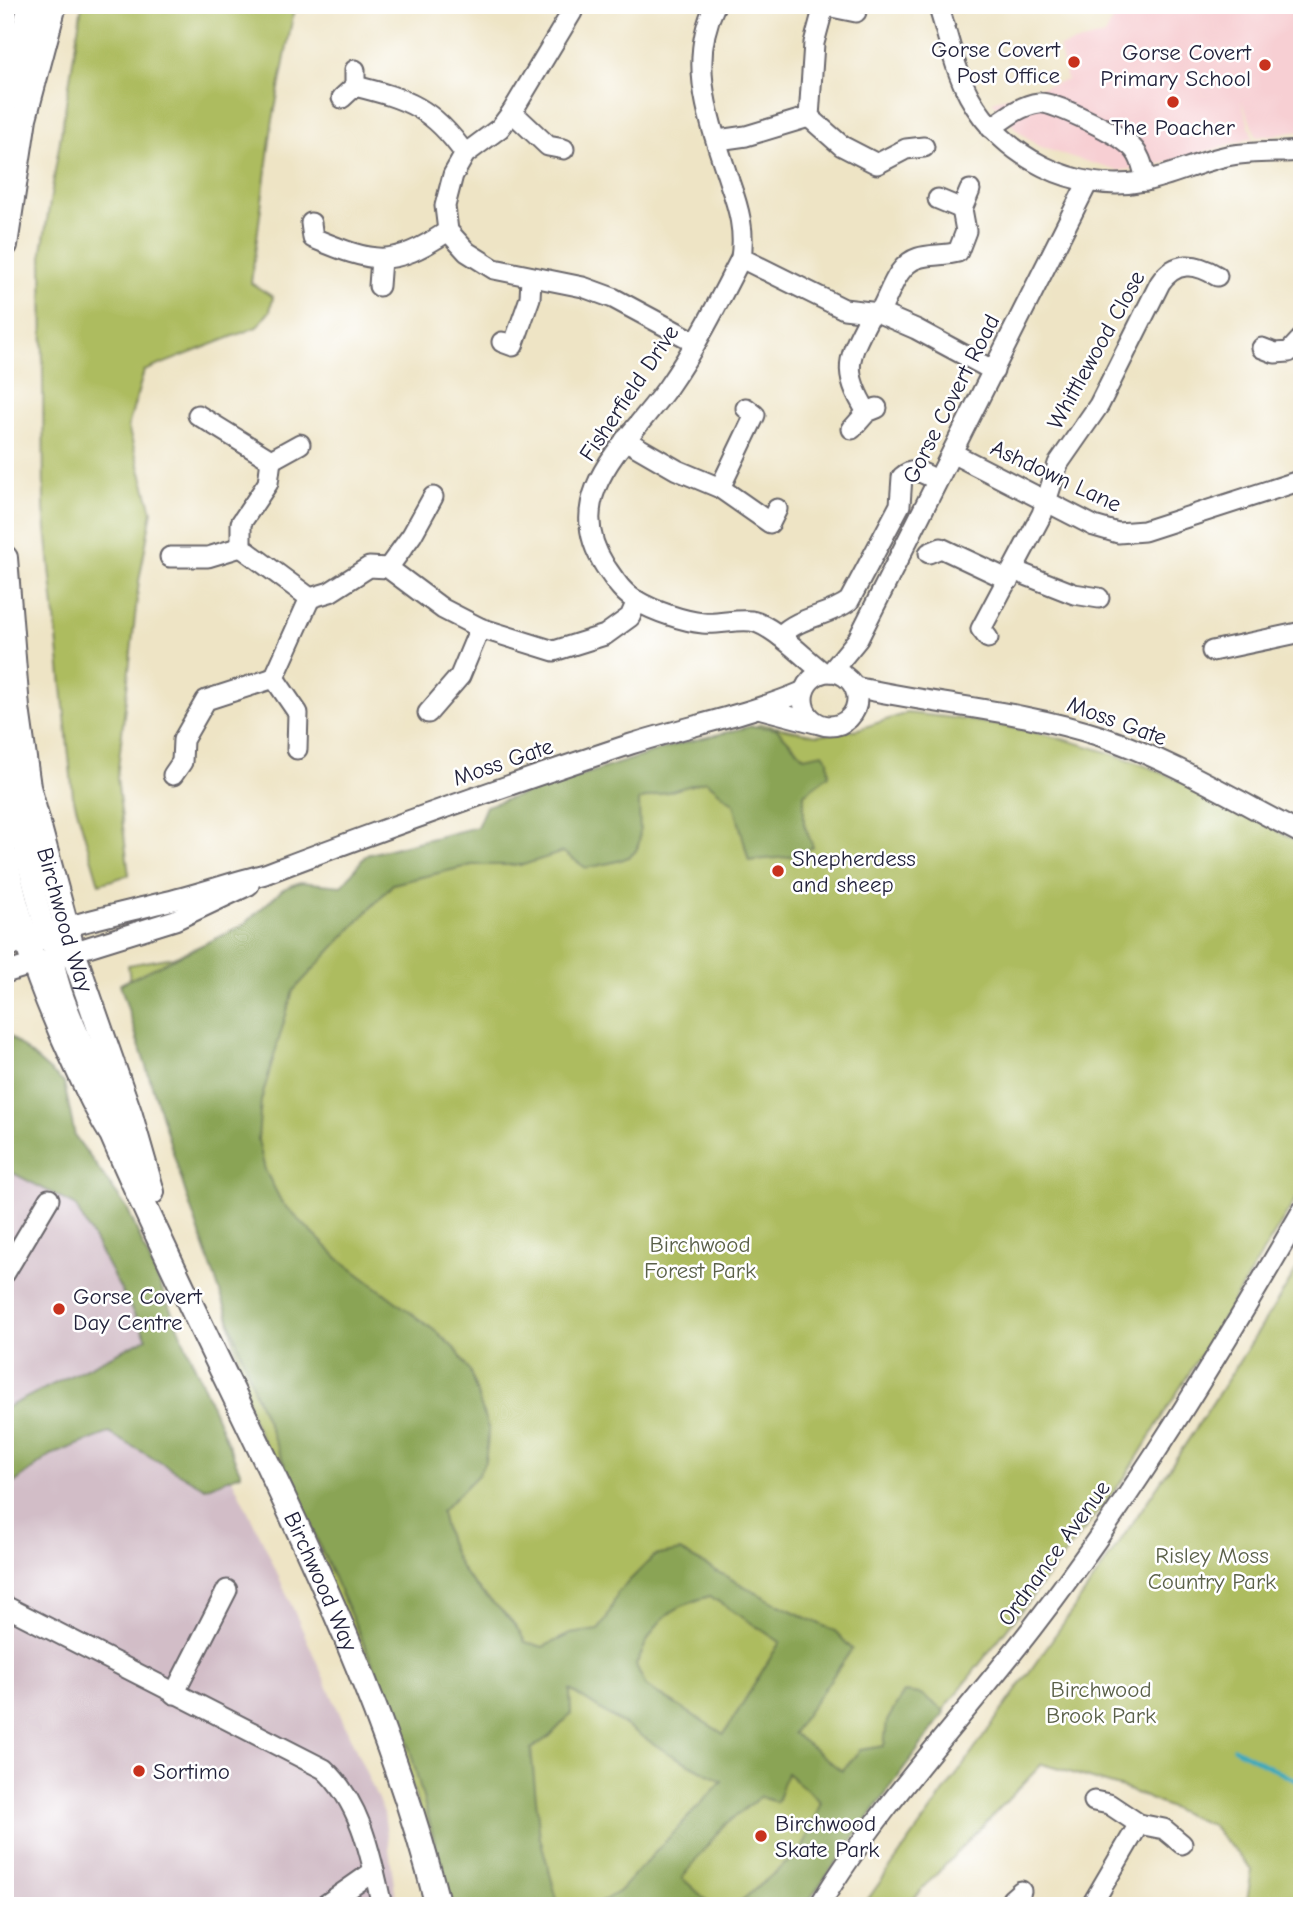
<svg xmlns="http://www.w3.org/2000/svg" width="1307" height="1911" viewBox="0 0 1307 1911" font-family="'Comic Neue',sans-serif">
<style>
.built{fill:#f7cfd3}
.industrial{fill:#d2bdc7}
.green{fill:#adbc5e;stroke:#686f4c;stroke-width:2}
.forest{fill:#8aa455;stroke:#566348;stroke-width:2;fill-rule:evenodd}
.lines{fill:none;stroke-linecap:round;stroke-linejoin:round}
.stream{stroke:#3ca9bb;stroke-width:4.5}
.minor-casing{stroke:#69666b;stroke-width:23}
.major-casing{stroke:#69666b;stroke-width:28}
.minor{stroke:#fff;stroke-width:19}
.major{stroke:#fff;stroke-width:24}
.poi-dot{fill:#c8321e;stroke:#fff;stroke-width:2.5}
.labels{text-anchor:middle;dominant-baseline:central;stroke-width:5;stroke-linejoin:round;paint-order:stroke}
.poi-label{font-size:23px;fill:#22223b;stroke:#fff;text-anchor:start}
.street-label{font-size:23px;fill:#22223b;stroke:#fff}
.park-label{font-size:23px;fill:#5a6049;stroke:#fff}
</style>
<rect width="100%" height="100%" fill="#fff"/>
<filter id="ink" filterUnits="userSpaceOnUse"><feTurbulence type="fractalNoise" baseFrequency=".0143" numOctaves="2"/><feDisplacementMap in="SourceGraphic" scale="14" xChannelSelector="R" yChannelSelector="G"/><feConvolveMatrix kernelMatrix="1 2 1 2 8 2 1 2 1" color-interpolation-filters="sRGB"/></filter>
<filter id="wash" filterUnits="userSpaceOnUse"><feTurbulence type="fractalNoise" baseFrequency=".00686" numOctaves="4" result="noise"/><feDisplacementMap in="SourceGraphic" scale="28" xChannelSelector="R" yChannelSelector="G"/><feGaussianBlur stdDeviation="1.57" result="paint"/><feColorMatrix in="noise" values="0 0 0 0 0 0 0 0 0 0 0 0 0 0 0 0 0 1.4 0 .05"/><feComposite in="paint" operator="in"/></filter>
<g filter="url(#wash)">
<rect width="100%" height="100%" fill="#eee4c5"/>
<path class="built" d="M 1120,5 L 1302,5 L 1302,131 L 1257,137 L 1241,100 L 1253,138 L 1165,163 L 1118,171 L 1039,147 L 1016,129 L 992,101 L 1067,80 L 1059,47 L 1105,35 Z"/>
<path class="industrial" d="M 5,1159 L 71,1187 L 115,1240 L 266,1548 L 384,1813 L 397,1906 L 5,1906 Z"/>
<g class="green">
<path d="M 82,5 L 295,5 L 272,125 L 251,283 L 273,297 L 270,311 L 257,327 L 144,371 L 128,427 L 152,511 L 139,581 L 117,778 L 129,875 L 99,884 L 73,796 L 44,509 L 42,251 Z"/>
<path d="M 907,713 C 998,721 1090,740 1174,778 C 1218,797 1260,822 1302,844 L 1302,1189 L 1126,1476 L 861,1816 L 802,1906 L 442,1906 L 434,1863 L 398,1736 L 251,1416 L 220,1281 L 158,1089 L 137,1040 L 128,965 L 173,957 L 761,724 L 817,735 L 859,729 Z"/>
<path d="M 1302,1261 L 1302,1906 L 1246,1906 L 1252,1870 L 1211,1825 L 1126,1789 L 1042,1764 L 906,1906 L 863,1906 C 1014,1694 1167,1483 1302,1261 Z"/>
</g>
<g class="forest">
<path d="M 752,726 L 777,729 L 804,757 L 823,753 L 828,760 L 829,775 L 804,794 L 804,824 L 813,847 C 786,862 778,856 749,861 L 734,804 L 706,781 L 639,800 C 640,857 647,856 586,868 L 563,852 L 523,865 L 472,865 L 393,884 L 293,991 L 261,1101 L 258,1140 L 265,1170 L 282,1203 L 339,1259 L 439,1334 L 457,1351 L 470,1372 L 489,1431 L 485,1461 L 479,1474 L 441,1512 C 446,1536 454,1562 471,1581 C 491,1605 510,1611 525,1642 L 543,1647 L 570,1634 L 598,1630 L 607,1618 L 618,1592 L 654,1556 L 680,1551 L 775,1603 L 835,1631 L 852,1649 L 793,1733 L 842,1771 L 860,1750 L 884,1746 L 887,1721 L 904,1692 L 921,1694 L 945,1712 L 805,1906 L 735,1906 L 802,1850 L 821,1802 L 787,1773 L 777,1802 L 760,1797 L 723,1826 L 682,1878 L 713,1906 L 595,1906 L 619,1891 L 722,1781 L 668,1753 L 570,1690 L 571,1714 L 550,1736 L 531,1749 L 540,1838 L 559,1906 L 452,1906 L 408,1742 L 300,1502 L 256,1396 L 187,1197 L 120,984 L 242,926 L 283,889 L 300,882 L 342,886 L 366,855 L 477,827 L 486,806 L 679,744 ZM 710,1596 L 780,1642 L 724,1734 L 646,1686 L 636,1665 C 656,1620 663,1610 710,1596 Z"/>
<path d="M 5,1032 L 64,1083 L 75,1136 L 128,1210 L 241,1474 L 205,1488 L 109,1433 L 51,1455 L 5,1490 L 5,1408 L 147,1338 L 75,1205 L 5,1169 Z"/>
</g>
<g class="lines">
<path class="stream" d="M 1234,1748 L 1302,1784"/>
</g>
</g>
<g filter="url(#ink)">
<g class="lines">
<g class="minor-casing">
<g id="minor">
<path d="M 573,5 L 572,12 L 512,112 L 500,128 L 465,154 L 453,175 L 445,206 L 448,231 L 467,252 L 494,269 L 583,287 L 613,298 L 695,342"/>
<path d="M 715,5 C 686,65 711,124 730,184 C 739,209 745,231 741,258 C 719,301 696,347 668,387 C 630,441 558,494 605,566 C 614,579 623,594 637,601 C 654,611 683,621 703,623 C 718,625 735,619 751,621 C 772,624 804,658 823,672"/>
<path d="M 822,5 L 856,12"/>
<path d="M 938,5 C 948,35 954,68 969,96 C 1002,157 1077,195 1145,181 C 1173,175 1199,162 1227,156 C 1252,151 1277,153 1302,151"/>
<path d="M 824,6 L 814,43 L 809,117 L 842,146 L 877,164 L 906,149 L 924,147"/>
<path d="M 355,86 C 408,99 433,108 465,154"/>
<path d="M 342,98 L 355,86 L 355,70"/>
<path d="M 512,112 L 548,146 L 564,149"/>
<path d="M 991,128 C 1005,118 1021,105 1039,103 C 1053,101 1115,133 1127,143 C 1140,152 1143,166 1146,181"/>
<path d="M 718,140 L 746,136 L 809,117"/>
<path d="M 938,199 L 962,209 L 970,190"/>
<path d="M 311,223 L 313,238 C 374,263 391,269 448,231"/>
<path d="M 741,258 L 844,309 L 879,313 L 916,329 L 994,371"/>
<path d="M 379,286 L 381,259"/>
<path d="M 879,313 C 890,295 896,265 918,258 C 930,254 945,256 958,252 L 966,231 L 962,209"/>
<path d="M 502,342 L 513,346 L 530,298 L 531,279"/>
<path d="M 1262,348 L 1275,353 L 1289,352 L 1302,338"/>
<path d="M 867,412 C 840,369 849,356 871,314"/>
<path d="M 198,415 L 271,460 L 268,483 L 241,523 L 241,547 L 310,598 L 330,592 L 369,567 L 388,568 L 443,609 L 480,628 L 554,651 L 605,635 L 630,617 L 637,601"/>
<path d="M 852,429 L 867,412 L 877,408"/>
<path d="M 625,440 L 677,470 L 720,488 L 770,523 L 777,509"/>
<path d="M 952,453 L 1094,526 L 1118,533 L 1144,531 L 1302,480"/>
<path d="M 271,460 L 300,444"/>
<path d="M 720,488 L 755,415 L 746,408"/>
<path d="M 929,553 L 941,548 L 1009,580"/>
<path d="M 170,557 L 208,557 L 241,547"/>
<path d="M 388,568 L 412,535 L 433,497"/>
<path d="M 1013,570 L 1074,594 L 1099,598"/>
<path d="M 780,636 C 800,616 827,617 849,601 L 900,505 L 902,477 C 914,466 924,474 937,480"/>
<path d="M 988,638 L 981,629 L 1042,514 L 1058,464 L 1099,405 L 1160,283 C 1175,261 1195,262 1217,276"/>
<path d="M 1212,651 L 1302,632"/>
<circle cx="830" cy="699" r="27"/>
<path d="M 831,672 L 858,639 L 1088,182"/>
<path d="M 855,687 C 936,705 1020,710 1100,736 C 1171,760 1236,800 1302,834"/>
<path d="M 762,709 L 815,723"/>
<path d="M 428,713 L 460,676 L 480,628"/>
<path d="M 5,749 L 13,808 L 48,942"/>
<path d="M 297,749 L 298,713 L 274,678 L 310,598"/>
<path d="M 173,775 L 182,762 L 183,740 L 206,700 L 274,678"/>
<path d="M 54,945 C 50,995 105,1072 112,1128"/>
<path d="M 5,949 C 59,926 105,917 161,903 C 196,895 229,883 265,874 C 385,828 508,785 631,744 C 688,726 748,715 804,691"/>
<path d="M 5,973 L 175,920 L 249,885"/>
<path d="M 5,1273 L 49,1199"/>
<path d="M 5,1606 L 324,1769 C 362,1804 371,1857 382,1906"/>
<path d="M 174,1694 L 227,1590"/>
<path d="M 1094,1801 L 1109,1804 L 1139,1824 L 1164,1829 L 1182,1844"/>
<path d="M 324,1906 L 374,1871"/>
<path d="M 819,1906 C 879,1806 961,1720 1032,1628 C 1133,1497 1219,1355 1302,1211"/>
<path d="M 1014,1906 L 1012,1899 L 1021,1891"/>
<path d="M 1091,1906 L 1139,1824"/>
</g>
</g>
<g class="major-casing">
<g id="major">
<path d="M 5,101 L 31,5"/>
<path d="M 5,245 L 24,118 L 54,5"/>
<path id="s1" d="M 5,558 L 17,708 L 28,787 L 73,952 L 130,1115 L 152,1192"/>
<path id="s2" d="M 5,858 C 19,927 43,994 73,1058 C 85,1084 96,1110 112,1134 C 223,1391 370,1633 438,1906"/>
</g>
</g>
<use href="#minor" class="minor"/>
<use href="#major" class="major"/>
</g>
</g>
<g class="poi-dot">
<circle cx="1074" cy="62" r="7"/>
<circle cx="1265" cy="65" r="7"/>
<circle cx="1173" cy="102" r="7"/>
<circle cx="778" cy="871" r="7"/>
<circle cx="59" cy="1309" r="7"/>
<circle cx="139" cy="1771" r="7"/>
<circle cx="761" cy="1836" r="7"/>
</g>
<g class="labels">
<g class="poi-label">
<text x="1060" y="49" text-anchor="end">Gorse Covert<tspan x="1060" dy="26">Post Office</tspan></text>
<text x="1251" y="52" text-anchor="end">Gorse Covert<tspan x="1251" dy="26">Primary School</tspan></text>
<text x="1173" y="127" text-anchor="middle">The Poacher</text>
<text x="792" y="858">Shepherdess<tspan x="792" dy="26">and sheep</tspan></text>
<text x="73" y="1296">Gorse Covert<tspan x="73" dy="26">Day Centre</tspan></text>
<text x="153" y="1771">Sortimo</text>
<text x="775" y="1823">Birchwood<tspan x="775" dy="26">Skate Park</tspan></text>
</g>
<g class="street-label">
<text transform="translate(1096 350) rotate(-61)">Whittlewood Close</text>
<text transform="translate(629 393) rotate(-56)">Fisherfield Drive</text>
<text transform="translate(951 399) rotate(-63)">Gorse Covert Road</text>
<text transform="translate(1056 476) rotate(25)">Ashdown Lane</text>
<text transform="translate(1117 721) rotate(20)">Moss Gate</text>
<text transform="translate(503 762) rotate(-19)">Moss Gate</text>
<text stroke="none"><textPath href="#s1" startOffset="368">Birchwood Way</textPath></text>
<text transform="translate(1054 1553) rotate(-54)">Ordnance Avenue</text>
<text stroke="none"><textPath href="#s2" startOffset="791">Birchwood Way</textPath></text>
</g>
<g class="park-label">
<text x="700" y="1244">Birchwood<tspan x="700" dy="26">Forest Park</tspan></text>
<text x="1212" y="1555">Risley Moss<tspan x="1212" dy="26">Country Park</tspan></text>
<text x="1101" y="1689">Birchwood<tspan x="1101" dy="26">Brook Park</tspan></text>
</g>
</g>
<rect width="1307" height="1911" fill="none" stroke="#fff" stroke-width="28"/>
</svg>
